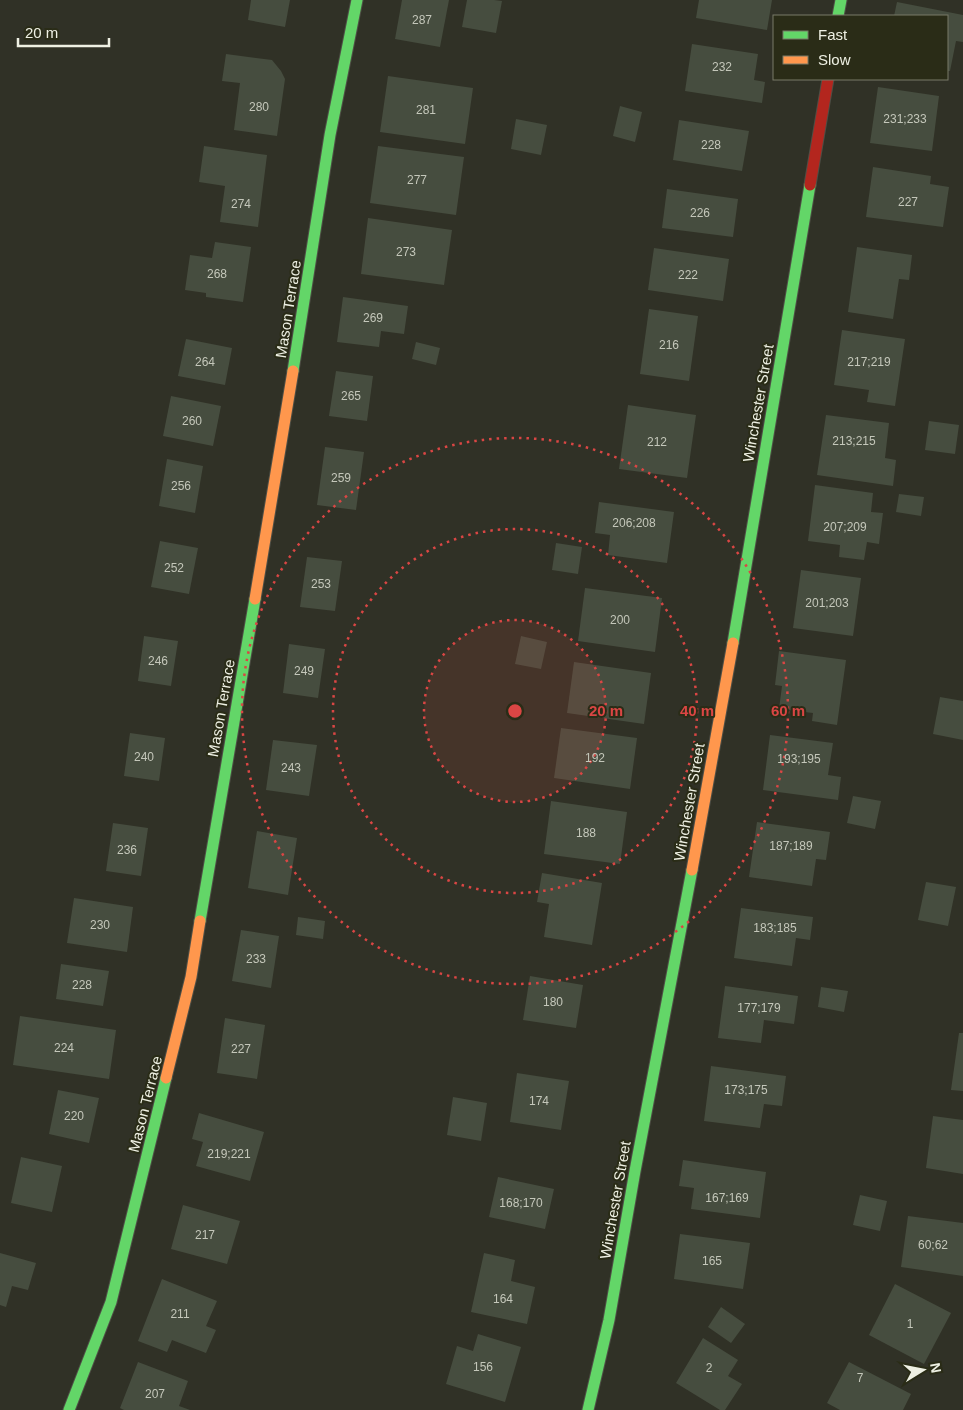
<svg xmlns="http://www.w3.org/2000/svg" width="963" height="1410" viewBox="0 0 963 1410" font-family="Arial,sans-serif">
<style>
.building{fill:#464d3f}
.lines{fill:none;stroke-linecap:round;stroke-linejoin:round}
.fast-casing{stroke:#4f4f46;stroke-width:13}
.slow-casing{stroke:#4f4f46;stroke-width:13}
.jam-casing{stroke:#4f4f46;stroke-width:13}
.fast{stroke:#63d668;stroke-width:11}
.slow{stroke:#ff974d;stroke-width:11}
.jam{stroke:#b3261e;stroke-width:11}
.ring{fill:none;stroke:#da4644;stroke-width:2.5;stroke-dasharray:2.5 5}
.labels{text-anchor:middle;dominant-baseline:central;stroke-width:4;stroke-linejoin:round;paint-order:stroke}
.number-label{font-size:12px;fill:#c4c7ba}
.street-label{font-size:15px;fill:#eef0e3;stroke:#2a2c17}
.centre{fill:#da4644;stroke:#2a2c17;stroke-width:2.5}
.ring-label{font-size:15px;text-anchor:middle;font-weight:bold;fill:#da4644;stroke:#2a2c17;stroke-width:4;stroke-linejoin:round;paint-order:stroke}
</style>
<rect width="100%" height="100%" fill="#303126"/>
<g class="building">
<path d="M 251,0 L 290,0 L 285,27 L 248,20 Z"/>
<path d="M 402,0 L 449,0 L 440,47 L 395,39 Z"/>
<path d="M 467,0 L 494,0 L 502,1 L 496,33 L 462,27 Z"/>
<path d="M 699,0 L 772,0 L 767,30 L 696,18 Z"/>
<path d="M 897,2 L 963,15 L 963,42 L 956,41 L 950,71 L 947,71 L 947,16 L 894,16 Z"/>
<path d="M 692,44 L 758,54 L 754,80 L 765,82 L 762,103 L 685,91 Z"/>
<path d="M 226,54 L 272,60 L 281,71 L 285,79 L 277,136 L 234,130 L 240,83 L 222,81 Z"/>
<path d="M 388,76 L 473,88 L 465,144 L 380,132 Z"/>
<path d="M 878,87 L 939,96 L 932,151 L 870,143 Z"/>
<path d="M 620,106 L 642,112 L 635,142 L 613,136 Z"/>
<path d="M 516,119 L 547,125 L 541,155 L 511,149 Z"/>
<path d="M 679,120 L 749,131 L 742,171 L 673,160 Z"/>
<path d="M 204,146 L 267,155 L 258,227 L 220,222 L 225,186 L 199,182 Z"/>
<path d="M 378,146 L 464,157 L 456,215 L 370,203 Z"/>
<path d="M 873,167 L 931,176 L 930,184 L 949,187 L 943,227 L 866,217 Z"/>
<path d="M 667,189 L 738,199 L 733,237 L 662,228 Z"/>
<path d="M 368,218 L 452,230 L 444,285 L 361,274 Z"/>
<path d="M 215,242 L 251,247 L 243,302 L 206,297 L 206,293 L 185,290 L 190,255 L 212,258 Z"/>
<path d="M 857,247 L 912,255 L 909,280 L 899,279 L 893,319 L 848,312 Z"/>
<path d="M 654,248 L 729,259 L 723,301 L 648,290 Z"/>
<path d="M 343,297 L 408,306 L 404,334 L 381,331 L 379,347 L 337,342 Z"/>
<path d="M 649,309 L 698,316 L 689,381 L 640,374 Z"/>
<path d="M 842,330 L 905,339 L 895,406 L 867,402 L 869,390 L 834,385 Z"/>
<path d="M 186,339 L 232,348 L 225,385 L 178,376 Z"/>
<path d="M 416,342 L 440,348 L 436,365 L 412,359 Z"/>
<path d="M 336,371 L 373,376 L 367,421 L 329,416 Z"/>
<path d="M 171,396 L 221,406 L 213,446 L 163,436 Z"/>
<path d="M 628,405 L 696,415 L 687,478 L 619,469 Z"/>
<path d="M 826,415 L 889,423 L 885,458 L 896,460 L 893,486 L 817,475 Z"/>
<path d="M 929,421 L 959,425 L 955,454 L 925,450 Z"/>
<path d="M 325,447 L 364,452 L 356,510 L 317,505 Z"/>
<path d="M 167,459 L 203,466 L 195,513 L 159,506 Z"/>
<path d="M 815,485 L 873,493 L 871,512 L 883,513 L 879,544 L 867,542 L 864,560 L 839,557 L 840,545 L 808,541 Z"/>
<path d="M 899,494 L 924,497 L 921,516 L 896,512 Z"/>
<path d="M 599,502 L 674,512 L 667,563 L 608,555 L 610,535 L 595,533 Z"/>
<path d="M 160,541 L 198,548 L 189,594 L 151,587 Z"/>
<path d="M 556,543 L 582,547 L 578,574 L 552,570 Z"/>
<path d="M 307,557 L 342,561 L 335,611 L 300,607 Z"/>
<path d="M 801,570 L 861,578 L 853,636 L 793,628 Z"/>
<path d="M 585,588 L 662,598 L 655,652 L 578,641 Z"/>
<path d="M 144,636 L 178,641 L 171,686 L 138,681 Z"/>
<path d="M 521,636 L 547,642 L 541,669 L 515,664 Z"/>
<path d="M 289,644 L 325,649 L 318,698 L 283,693 Z"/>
<path d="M 779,651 L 846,660 L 837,725 L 812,721 L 813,713 L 779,709 L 782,686 L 775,685 Z"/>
<path d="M 574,662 L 651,673 L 644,724 L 567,713 Z"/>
<path d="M 940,697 L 963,701 L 963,740 L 933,734 Z"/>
<path d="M 561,728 L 637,738 L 630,789 L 554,778 Z"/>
<path d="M 130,733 L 165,738 L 159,781 L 124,776 Z"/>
<path d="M 770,735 L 833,743 L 828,775 L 841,777 L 838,800 L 763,790 Z"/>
<path d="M 273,740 L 317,745 L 309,796 L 266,790 Z"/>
<path d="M 853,796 L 881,801 L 875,829 L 847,823 Z"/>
<path d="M 551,801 L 627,812 L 620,864 L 544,854 Z"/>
<path d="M 757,822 L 830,832 L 826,860 L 816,859 L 812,886 L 749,877 Z"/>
<path d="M 113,823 L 148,828 L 141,876 L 106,871 Z"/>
<path d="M 257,831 L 297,838 L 288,895 L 248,888 Z"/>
<path d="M 542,873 L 602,883 L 592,945 L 544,937 L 549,904 L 537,902 Z"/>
<path d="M 926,882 L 956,887 L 948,926 L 918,920 Z"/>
<path d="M 74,898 L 133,907 L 127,952 L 67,943 Z"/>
<path d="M 741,908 L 813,917 L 810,940 L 796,938 L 792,966 L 734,958 Z"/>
<path d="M 298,917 L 325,921 L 323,939 L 296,935 Z"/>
<path d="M 241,930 L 279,936 L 271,988 L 232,981 Z"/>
<path d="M 61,964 L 109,971 L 103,1006 L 56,999 Z"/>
<path d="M 530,976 L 583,985 L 576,1028 L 523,1020 Z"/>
<path d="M 725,986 L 798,996 L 794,1024 L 764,1020 L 761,1043 L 718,1038 Z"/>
<path d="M 821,987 L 848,991 L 844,1012 L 818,1007 Z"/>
<path d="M 20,1016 L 116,1030 L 109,1079 L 13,1065 Z"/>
<path d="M 225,1018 L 265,1025 L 257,1079 L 217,1073 Z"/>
<path d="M 959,1033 L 963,1033 L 963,1091 L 951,1090 Z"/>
<path d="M 711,1066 L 786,1076 L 782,1106 L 764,1104 L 760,1128 L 704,1121 Z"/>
<path d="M 517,1073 L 569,1081 L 561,1130 L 510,1122 Z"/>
<path d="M 58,1090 L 99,1098 L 89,1143 L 49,1134 Z"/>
<path d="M 453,1097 L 487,1103 L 481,1141 L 447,1135 Z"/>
<path d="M 199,1113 L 264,1132 L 250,1181 L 196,1166 L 203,1142 L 192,1139 Z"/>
<path d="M 933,1116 L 963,1120 L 963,1174 L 926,1168 Z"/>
<path d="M 21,1157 L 62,1166 L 52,1212 L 11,1203 Z"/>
<path d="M 683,1160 L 766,1172 L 760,1218 L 691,1209 L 694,1188 L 679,1186 Z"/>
<path d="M 498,1177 L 554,1189 L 545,1229 L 489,1217 Z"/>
<path d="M 860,1195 L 887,1201 L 880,1231 L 853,1225 Z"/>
<path d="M 183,1205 L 240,1221 L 227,1264 L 171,1249 Z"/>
<path d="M 908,1216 L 963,1223 L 963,1276 L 901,1267 Z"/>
<path d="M 680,1234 L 750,1243 L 743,1289 L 674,1279 Z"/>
<path d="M 0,1253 L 36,1263 L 28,1290 L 12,1286 L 6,1307 L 0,1305 Z"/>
<path d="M 484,1253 L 515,1260 L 511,1281 L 535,1287 L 527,1324 L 471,1312 Z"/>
<path d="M 162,1279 L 217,1301 L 206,1326 L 216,1330 L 206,1353 L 172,1340 L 167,1352 L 138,1341 Z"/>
<path d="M 895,1284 L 951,1313 L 924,1364 L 869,1335 Z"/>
<path d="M 721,1307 L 745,1324 L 731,1343 L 708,1327 Z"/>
<path d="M 478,1334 L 521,1347 L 505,1402 L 446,1384 L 457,1346 L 473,1351 Z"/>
<path d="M 703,1338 L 738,1360 L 728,1376 L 742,1384 L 725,1410 L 720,1410 L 676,1383 Z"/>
<path d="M 138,1362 L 188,1381 L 179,1406 L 190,1410 L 124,1410 L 120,1408 Z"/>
<path d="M 849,1362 L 911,1394 L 903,1410 L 840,1410 L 827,1403 Z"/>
</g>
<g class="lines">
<g class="fast-casing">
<g id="fast">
<path d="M 838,16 L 841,0"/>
<path d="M 293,371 L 330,135 L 357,0"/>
<path d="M 733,643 L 810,185"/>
<path d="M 200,921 L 255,599"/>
<path d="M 69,1410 L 111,1302 L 166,1078"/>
<path d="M 588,1410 L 609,1320 L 635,1171 L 692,870"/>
</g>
</g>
<g class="slow-casing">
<g id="slow">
<path d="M 255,599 L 293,371"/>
<path d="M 692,870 L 733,643"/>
<path d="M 166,1078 L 191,977 L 200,921"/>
</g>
</g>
<g class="jam-casing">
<path id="jam" d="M 810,185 L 828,79"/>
</g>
<use href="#fast" class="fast"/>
<use href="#slow" class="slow"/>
<use href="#jam" class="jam"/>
</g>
<circle cx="515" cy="711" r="91" fill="#da4644" fill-opacity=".12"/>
<g class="ring">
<circle cx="515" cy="711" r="91"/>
<circle cx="515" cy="711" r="182"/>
<circle cx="515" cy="711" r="273"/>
</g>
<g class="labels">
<g class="number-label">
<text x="422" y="20">287</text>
<text x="722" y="67">232</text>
<text x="259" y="107">280</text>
<text x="426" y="110">281</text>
<text x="905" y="119">231;233</text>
<text x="711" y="145">228</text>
<text x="417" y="180">277</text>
<text x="908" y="202">227</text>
<text x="241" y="204">274</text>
<text x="700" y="213">226</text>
<text x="406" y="252">273</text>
<text x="217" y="274">268</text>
<text x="688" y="275">222</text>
<text x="373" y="318">269</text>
<text x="669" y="345">216</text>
<text x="205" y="362">264</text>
<text x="869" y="362">217;219</text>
<text x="351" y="396">265</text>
<text x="192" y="421">260</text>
<text x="854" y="441">213;215</text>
<text x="657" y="442">212</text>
<text x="341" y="478">259</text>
<text x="181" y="486">256</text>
<text x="634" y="523">206;208</text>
<text x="845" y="527">207;209</text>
<text x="174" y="568">252</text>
<text x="321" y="584">253</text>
<text x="827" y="603">201;203</text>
<text x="620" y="620">200</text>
<text x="158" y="661">246</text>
<text x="304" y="671">249</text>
<text x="144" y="757">240</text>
<text x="595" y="758">192</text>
<text x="799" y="759">193;195</text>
<text x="291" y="768">243</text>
<text x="586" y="833">188</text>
<text x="791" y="846">187;189</text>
<text x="127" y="850">236</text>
<text x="100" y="925">230</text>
<text x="775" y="928">183;185</text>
<text x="256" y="959">233</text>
<text x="82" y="985">228</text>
<text x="553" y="1002">180</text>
<text x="759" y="1008">177;179</text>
<text x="64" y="1048">224</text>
<text x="241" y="1049">227</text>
<text x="746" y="1090">173;175</text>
<text x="539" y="1101">174</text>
<text x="74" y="1116">220</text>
<text x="229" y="1154">219;221</text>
<text x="727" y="1198">167;169</text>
<text x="521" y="1203">168;170</text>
<text x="205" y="1235">217</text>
<text x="933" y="1245">60;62</text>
<text x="712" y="1261">165</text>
<text x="503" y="1299">164</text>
<text x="180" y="1314">211</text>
<text x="910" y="1324">1</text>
<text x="483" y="1367">156</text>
<text x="709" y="1368">2</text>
<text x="860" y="1378">7</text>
<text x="155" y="1394">207</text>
</g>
<g class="street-label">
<text transform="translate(288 309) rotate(-81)">Mason Terrace</text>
<text transform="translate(758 403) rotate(-80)">Winchester Street</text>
<text transform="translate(221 708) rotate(-80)">Mason Terrace</text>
<text transform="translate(689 802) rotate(-80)">Winchester Street</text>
<text transform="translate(145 1104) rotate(-76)">Mason Terrace</text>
<text transform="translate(615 1200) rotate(-80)">Winchester Street</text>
</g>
</g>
<circle cx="515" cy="711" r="8" class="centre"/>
<g class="ring-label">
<text x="606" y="716">20 m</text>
<text x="697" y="716">40 m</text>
<text x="788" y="716">60 m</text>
</g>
<rect x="773" y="15" width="175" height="65" fill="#2a2c17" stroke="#787a69"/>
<rect x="783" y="31" width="25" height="8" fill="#63d668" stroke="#787a69"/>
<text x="818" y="40" font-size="15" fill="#eef0e3">Fast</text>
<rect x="783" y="56" width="25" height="8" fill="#ff974d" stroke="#787a69"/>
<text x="818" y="65" font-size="15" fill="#eef0e3">Slow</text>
<g transform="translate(923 1370) rotate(80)" stroke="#2a2c17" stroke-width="4" paint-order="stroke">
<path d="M0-4L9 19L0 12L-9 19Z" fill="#eef0e3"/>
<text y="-8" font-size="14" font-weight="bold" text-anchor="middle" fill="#eef0e3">N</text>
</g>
<path d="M18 38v8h91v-8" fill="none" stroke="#eef0e3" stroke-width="2.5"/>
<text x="25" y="38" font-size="15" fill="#eef0e3" stroke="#2a2c17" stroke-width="4" paint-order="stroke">20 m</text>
</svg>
